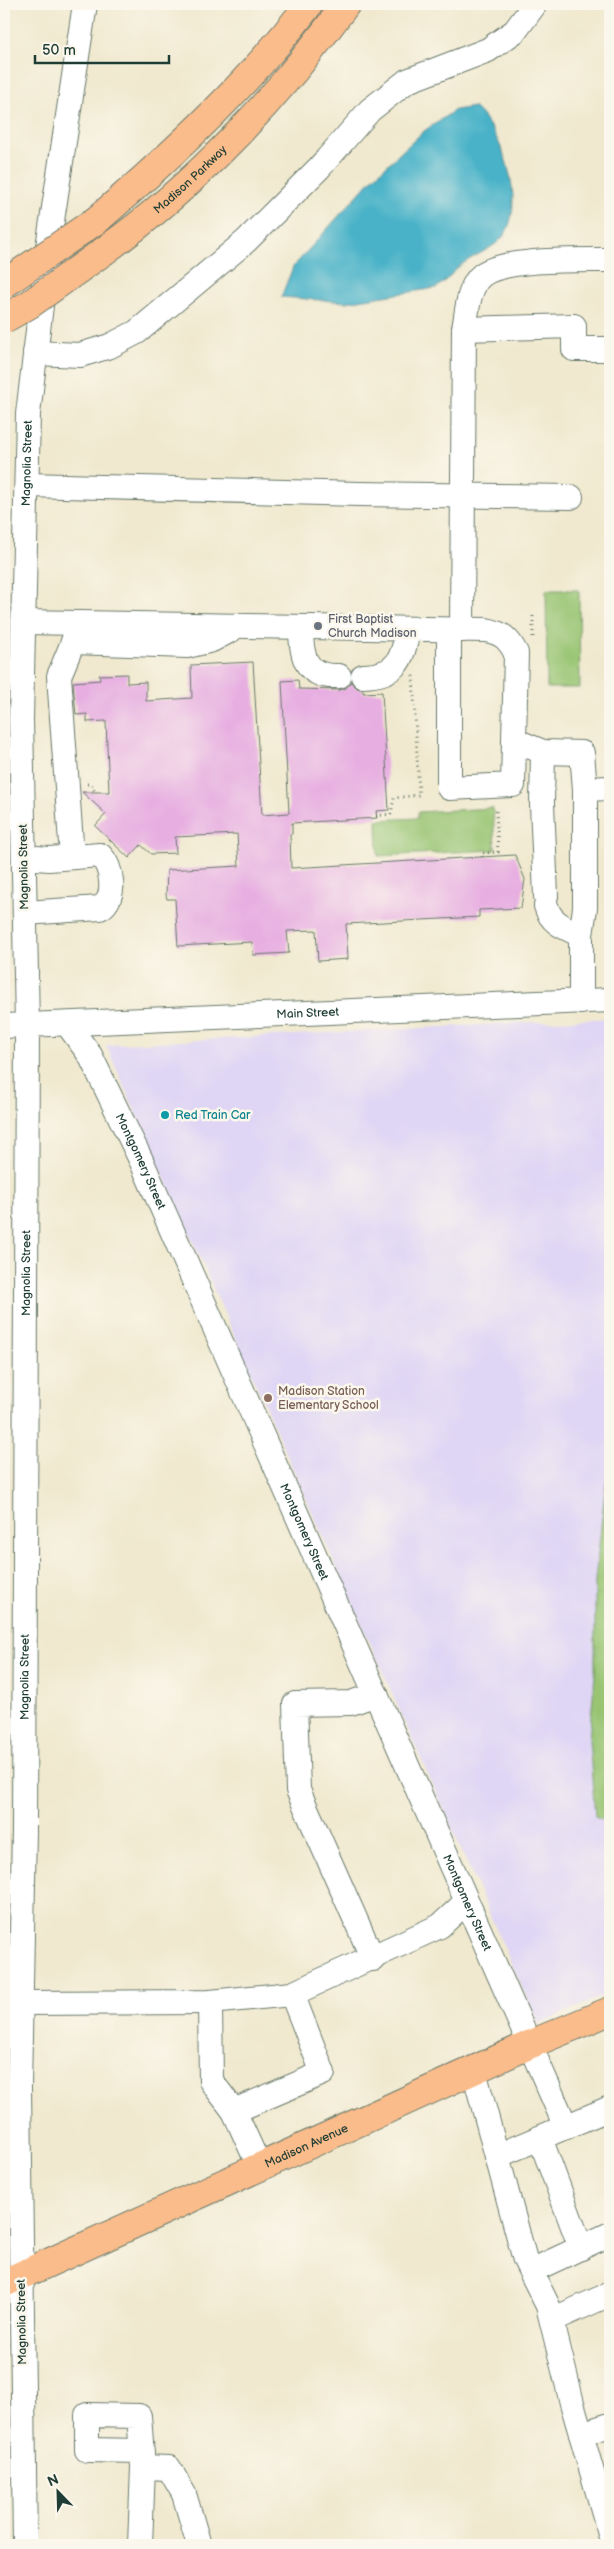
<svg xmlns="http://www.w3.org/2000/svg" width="614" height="2549" viewBox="0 0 614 2549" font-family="'Balsamiq Sans',sans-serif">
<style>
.built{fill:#dfd5f5}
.green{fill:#99c573;stroke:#5c8154}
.water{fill:#49b2c8;stroke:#34787e}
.building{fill:#e7afe1}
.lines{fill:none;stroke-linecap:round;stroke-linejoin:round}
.minor-casing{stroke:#68796a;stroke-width:26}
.major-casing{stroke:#68796a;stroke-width:30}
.path{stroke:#68796a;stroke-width:3;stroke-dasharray:1 4;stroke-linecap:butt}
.minor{stroke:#fff;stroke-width:24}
.major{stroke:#fabc8b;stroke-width:28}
.major-bridge-casing{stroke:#68796a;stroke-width:30;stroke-linecap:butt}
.major-bridge{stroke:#fabc8b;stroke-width:28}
.worship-dot{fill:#6b7280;stroke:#fbf7ec;stroke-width:2}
.culture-dot{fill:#0f9aa8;stroke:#fbf7ec;stroke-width:2}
.education-dot{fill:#8d6e63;stroke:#fbf7ec;stroke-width:2}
.labels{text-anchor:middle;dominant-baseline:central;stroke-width:5;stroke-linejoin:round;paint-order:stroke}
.street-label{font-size:12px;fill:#1f3d34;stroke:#fbf7ec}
.worship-label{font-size:12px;fill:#5b616d;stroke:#fbf7ec;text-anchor:start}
.culture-label{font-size:12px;fill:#0d838f;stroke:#fbf7ec;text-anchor:start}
.education-label{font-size:12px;fill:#785e54;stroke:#fbf7ec;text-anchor:start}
</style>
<rect width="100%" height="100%" fill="#fbf7ec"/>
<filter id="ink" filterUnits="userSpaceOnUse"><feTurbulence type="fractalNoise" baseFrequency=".02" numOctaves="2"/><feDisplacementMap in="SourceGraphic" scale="10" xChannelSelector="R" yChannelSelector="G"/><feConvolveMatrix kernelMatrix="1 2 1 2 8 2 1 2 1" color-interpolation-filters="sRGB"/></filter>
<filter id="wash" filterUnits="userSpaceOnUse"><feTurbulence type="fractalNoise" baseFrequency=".0096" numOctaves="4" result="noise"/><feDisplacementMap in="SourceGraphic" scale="20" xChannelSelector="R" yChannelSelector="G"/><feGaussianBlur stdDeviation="1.12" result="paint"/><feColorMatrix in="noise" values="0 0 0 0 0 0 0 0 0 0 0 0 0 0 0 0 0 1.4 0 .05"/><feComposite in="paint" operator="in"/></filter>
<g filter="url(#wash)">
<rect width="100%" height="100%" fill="#f0e9cf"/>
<path class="built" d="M 610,1018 L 610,1993 L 538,2024 L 106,1045 Z"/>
<g class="green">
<path d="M 546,590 L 579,590 L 580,688 L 547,688 Z"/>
<path d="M 493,808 L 495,850 L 378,856 L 377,820 L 418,818 L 418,812 Z"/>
<path d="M 610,1472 L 610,1823 L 595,1817 L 589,1739 L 595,1675 L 595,1580 L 606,1483 Z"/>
</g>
<path class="water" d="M 474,107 C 502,132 526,199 505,234 C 495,249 475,254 461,265 C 452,272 446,282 436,288 L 346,302 L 281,297 L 293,267 L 372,179 L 424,131 L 455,110 Z"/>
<g id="blocks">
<path class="building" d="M 253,662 L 262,815 L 289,813 L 282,681 L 298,680 L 299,689 L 339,690 L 346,688 L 351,682 L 357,688 L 363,690 L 363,693 L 382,692 L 389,810 L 376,811 L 377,818 L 292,823 L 292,834 L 290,834 L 291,868 L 515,855 L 525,879 L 521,908 L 479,910 L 479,917 L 346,924 L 348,959 L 318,961 L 316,930 L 287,931 L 289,953 L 253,955 L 252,942 L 178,946 L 175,899 L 167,899 L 166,895 L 167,870 L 239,866 L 237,834 L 175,837 L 176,853 L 151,854 L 141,845 L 129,858 L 95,826 L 106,814 L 82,792 L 109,792 L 106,721 L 87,722 L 87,714 L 76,715 L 73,682 L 100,680 L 99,675 L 127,674 L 127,683 L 146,682 L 146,701 L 192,698 L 191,665 Z"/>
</g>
</g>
<g filter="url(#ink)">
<use href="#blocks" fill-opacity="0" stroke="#68796a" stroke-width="1"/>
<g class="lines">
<g class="minor-casing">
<g id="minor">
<path d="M 464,329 L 574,326 L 574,349 L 610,349"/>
<path d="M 35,353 L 80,355 L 110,346 L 137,332 L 246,241 L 320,167 L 370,110 L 407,81 L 488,50 L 515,31 L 535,4"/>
<path d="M 27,485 L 359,494 L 571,497"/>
<path d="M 23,622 L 486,630 C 502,633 508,638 516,653 L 513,785 L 449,788 L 449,630"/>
<path d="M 301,628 C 301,656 305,678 339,676"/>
<path d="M 462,630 L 464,329 C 467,313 468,286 482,275 C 505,258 580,260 610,260"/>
<path d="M 73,642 L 187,646 L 212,640 L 231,630"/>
<path d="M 363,676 C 397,675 402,661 408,630"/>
<path d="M 514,740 L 543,752 L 582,753 L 585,789 L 585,908 L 581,935 L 581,1002"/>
<path d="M 543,752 L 542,804 L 546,896"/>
<path d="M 585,789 L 610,788"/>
<path d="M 24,857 L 49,859 L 100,855 C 113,867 117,899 100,908 L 25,913"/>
<path d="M 72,857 L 59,676 L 73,642 L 78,623"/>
<path d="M 546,906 C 551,924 566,928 581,935"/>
<path id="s1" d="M 68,1025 L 90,1055 L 141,1160 L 566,2127"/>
<path id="s2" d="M 4,1026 L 610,1000"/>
<path d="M 373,1959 L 298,1790 L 295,1704 L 351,1703 L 376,1694"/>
<path d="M 210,2002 L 211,2081 L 234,2111 L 323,2073 L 292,1994"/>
<path d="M 20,2003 L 210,2002 L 292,1994 L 440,1926 L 466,1902"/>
<path d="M 474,2071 L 525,2260 L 548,2306 L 572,2403 L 610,2534"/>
<path d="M 234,2111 L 260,2168"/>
<path d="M 540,2138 L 581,2248"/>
<path d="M 497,2156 L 610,2108"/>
<path d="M 531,2271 L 610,2234"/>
<path d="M 552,2320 L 610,2294"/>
<path d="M 581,2434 L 610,2425"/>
<path d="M 142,2451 L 87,2450 L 87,2415 L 139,2416 L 143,2467"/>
<path id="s3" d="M 25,2545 L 19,2088 L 24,1830 L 27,1026 L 21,719 L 28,414 L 48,247 L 85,4"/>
<path d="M 140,2545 L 143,2467 L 169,2468 L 184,2494 L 199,2545"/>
</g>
</g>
<g class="major-casing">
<g id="major">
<path d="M 98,219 C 174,153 249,84 309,4"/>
<path id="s4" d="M 104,251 C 196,185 280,95 346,4"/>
<path id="s5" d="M 4,2283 L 531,2044 L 610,2011"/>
</g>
</g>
<g class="path">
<path d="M 533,616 L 533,640"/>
<path d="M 87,784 L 91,784 L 95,792"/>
<path d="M 376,816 L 391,814 L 394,798 L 419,795 L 413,675"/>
<path d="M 482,857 L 482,853 L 498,852 L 496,809"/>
</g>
<use href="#minor" class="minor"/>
<use href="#major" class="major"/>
<g class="major-bridge-casing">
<g id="major-bridge">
<path d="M 4,284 L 98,219"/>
<path d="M 4,319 L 30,304 L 104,251"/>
</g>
</g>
<use href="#major-bridge" class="major-bridge"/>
</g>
</g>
<circle class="worship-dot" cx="318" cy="626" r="5"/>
<circle class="culture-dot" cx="165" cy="1115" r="5"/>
<circle class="education-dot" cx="268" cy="1398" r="5"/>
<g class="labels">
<g class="street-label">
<text stroke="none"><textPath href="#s4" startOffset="112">Madison Parkway</textPath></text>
<text stroke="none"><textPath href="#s3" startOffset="2082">Magnolia Street</textPath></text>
<text transform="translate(24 867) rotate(-91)">Magnolia Street</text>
<text stroke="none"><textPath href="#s2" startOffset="304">Main Street</textPath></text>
<text stroke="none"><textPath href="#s1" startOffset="155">Montgomery Street</textPath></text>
<text stroke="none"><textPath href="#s3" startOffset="1272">Magnolia Street</textPath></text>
<text stroke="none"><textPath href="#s1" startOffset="560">Montgomery Street</textPath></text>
<text stroke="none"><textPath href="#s3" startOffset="868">Magnolia Street</textPath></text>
<text stroke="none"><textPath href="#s1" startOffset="965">Montgomery Street</textPath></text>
<text stroke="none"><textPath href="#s5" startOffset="332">Madison Avenue</textPath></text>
<text transform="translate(22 2322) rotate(-91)">Magnolia Street</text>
</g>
<g class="worship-label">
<text x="328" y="619">First Baptist<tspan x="328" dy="14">Church Madison</tspan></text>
</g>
<g class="culture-label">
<text x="175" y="1115">Red Train Car</text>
</g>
<g class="education-label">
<text x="278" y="1391">Madison Station<tspan x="278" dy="14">Elementary School</tspan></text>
</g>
</g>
<rect width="614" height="2549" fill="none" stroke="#fbf7ec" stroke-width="20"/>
<g transform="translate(58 2492) rotate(337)" stroke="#fbf7ec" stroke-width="4" paint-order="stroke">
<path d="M0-4L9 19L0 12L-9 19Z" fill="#1f3d34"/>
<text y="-8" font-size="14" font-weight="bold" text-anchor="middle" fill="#1f3d34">N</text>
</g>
<path d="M35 55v8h134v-8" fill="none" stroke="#1f3d34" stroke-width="2.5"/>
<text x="42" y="55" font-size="15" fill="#1f3d34" stroke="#fbf7ec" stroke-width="4" paint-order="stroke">50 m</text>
</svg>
